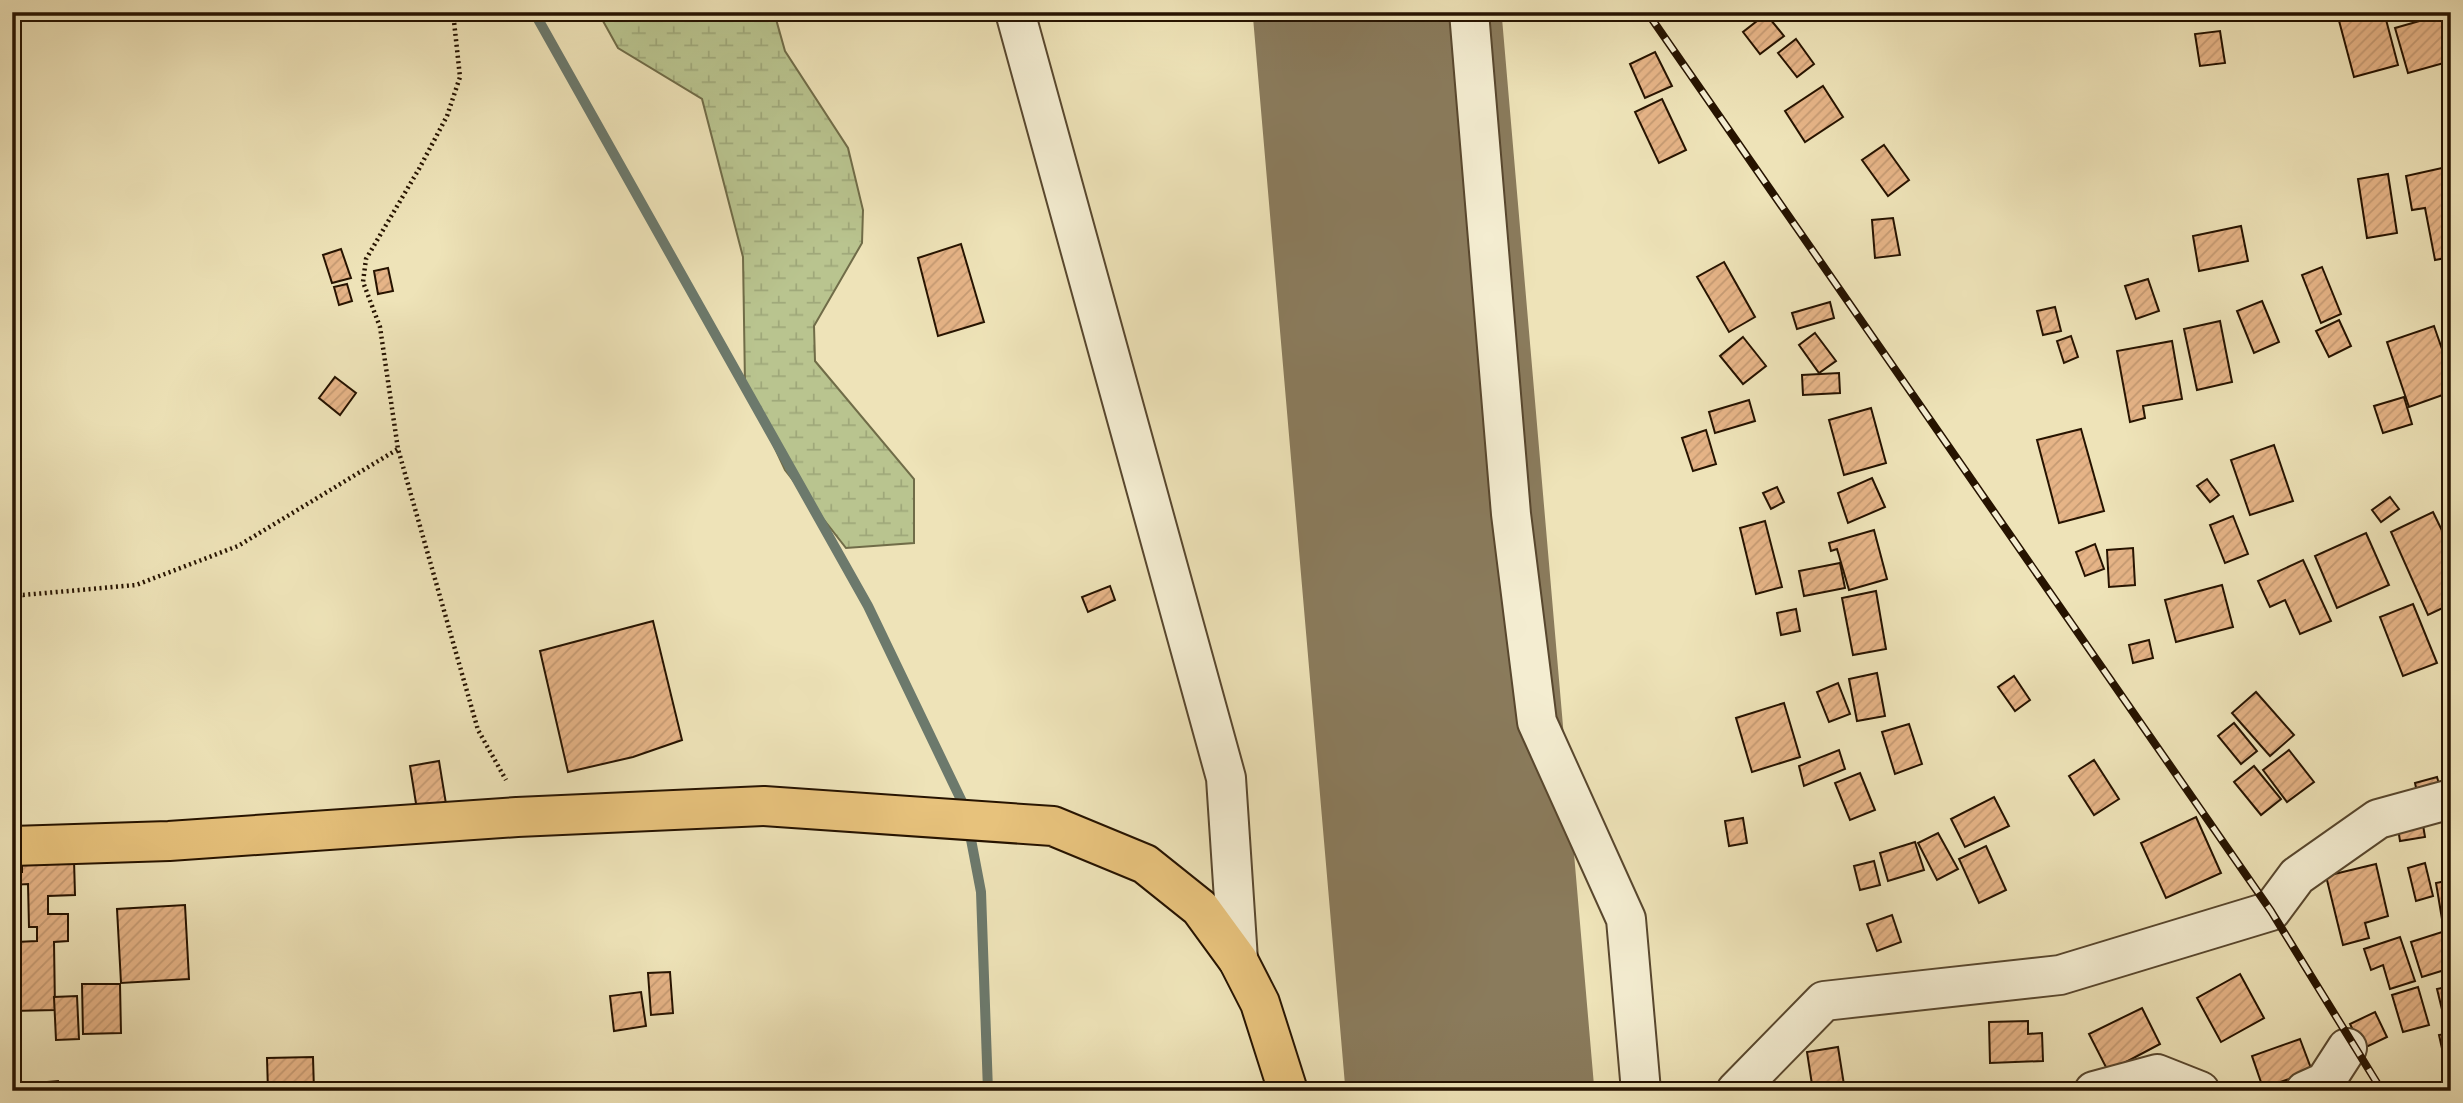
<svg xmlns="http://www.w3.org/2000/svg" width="2463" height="1103" viewBox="0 0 2463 1103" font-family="'Old Standard TT',serif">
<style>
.wetland{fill:url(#wetland-marsh);stroke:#706c48;stroke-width:2}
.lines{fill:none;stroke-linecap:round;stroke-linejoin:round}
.stream{stroke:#6c796c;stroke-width:10}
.runway{stroke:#8a7b5c;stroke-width:248}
.building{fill:url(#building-hatch);stroke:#261300;stroke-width:2}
.minor-casing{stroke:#58472e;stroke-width:42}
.major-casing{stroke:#261300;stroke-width:42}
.path{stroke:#261300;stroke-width:4.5;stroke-dasharray:2 3.5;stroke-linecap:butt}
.minor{stroke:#f4edd1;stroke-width:38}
.major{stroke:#e7c27c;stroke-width:38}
.rail-casing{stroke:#261300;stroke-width:8}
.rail{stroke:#f4edd1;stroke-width:5;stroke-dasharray:16;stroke-linecap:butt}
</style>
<defs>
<pattern id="wetland-marsh" width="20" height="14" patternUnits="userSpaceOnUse" patternTransform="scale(1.75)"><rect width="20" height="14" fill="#b9c48f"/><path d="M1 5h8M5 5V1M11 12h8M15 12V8" fill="none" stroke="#9fa87a"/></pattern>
<pattern id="building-hatch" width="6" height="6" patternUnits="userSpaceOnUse" patternTransform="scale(1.75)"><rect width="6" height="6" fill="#e6b487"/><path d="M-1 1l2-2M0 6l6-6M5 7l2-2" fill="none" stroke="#c59a73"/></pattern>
</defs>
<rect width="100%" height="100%" fill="#eee3b8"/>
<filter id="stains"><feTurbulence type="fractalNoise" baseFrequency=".00286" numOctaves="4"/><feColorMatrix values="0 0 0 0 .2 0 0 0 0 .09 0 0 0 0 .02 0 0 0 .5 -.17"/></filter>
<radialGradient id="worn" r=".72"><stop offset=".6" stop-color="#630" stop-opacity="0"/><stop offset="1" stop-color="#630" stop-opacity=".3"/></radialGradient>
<path class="wetland" d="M 598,12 L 774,12 L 785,51 L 848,148 L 863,210 L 862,243 L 814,326 L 815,361 L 914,479 L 914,543 L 846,548 L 785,470 L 745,384 L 743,257 L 702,99 L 618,48 Z"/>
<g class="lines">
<path class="stream" d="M 534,12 L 868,606 L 965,808 L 981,892 L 988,1091"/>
<path class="runway" d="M 1377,12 L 1470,1091"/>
</g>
<g class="building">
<path d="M 2355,12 L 2384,12 L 2398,65 L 2354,77 L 2338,17 Z"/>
<path d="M 2451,12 L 2451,61 L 2408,73 L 2395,28 Z"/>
<path d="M 1766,14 L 1784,36 L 1760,54 L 1743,32 Z"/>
<path d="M 2220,31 L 2225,63 L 2200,66 L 2195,34 Z"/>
<path d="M 1796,39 L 1814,64 L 1797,77 L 1778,53 Z"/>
<path d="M 1655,52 L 1672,86 L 1645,98 L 1630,64 Z"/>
<path d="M 1823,86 L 1843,117 L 1805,142 L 1785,111 Z"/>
<path d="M 1662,99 L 1686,150 L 1659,163 L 1635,112 Z"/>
<path d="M 1884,145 L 1909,180 L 1888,196 L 1862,160 Z"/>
<path d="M 2451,166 L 2451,257 L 2435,260 L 2425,208 L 2412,210 L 2406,176 Z"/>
<path d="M 2388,174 L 2397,233 L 2367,238 L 2358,179 Z"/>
<path d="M 1893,218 L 1900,255 L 1875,258 L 1872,220 Z"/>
<path d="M 2241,226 L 2248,261 L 2199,271 L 2193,236 Z"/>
<path d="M 961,244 L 984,322 L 938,336 L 918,258 Z"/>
<path d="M 341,249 L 351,278 L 332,283 L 323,255 Z"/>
<path d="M 1724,262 L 1755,317 L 1729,332 L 1697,277 Z"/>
<path d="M 2322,267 L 2341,314 L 2321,323 L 2302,275 Z"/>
<path d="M 388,268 L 393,291 L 378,294 L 374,271 Z"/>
<path d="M 2148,279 L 2159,311 L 2136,319 L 2125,286 Z"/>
<path d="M 347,284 L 352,301 L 339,305 L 334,287 Z"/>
<path d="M 2262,301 L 2279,342 L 2254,353 L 2237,311 Z"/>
<path d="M 1830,302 L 1834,318 L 1797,329 L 1792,313 Z"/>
<path d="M 2055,307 L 2061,331 L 2043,335 L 2037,311 Z"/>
<path d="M 2339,320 L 2351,346 L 2329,357 L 2316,331 Z"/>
<path d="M 2220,321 L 2232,382 L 2197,390 L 2184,329 Z"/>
<path d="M 2451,323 L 2451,345 L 2443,326 Z"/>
<path d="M 2434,326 L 2451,375 L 2451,392 L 2409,407 L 2387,342 Z"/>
<path d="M 1815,333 L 1836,361 L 1819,373 L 1799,345 Z"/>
<path d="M 2071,336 L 2078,357 L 2064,363 L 2057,341 Z"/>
<path d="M 1743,337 L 1766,366 L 1743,384 L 1720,356 Z"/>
<path d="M 2172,341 L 2182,399 L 2143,406 L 2145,418 L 2130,422 L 2117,351 Z"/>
<path d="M 1839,373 L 1840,393 L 1803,395 L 1802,375 Z"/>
<path d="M 335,377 L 356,393 L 340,415 L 319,398 Z"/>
<path d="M 2404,397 L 2412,424 L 2383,433 L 2374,406 Z"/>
<path d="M 1749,400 L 1755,421 L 1715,433 L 1709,412 Z"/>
<path d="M 1871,408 L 1886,463 L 1844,475 L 1829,420 Z"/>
<path d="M 2081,429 L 2104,511 L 2059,523 L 2037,440 Z"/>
<path d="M 1706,430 L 1716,464 L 1693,471 L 1682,438 Z"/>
<path d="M 2274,445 L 2293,501 L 2250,515 L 2231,460 Z"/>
<path d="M 1872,478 L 1885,507 L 1848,523 L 1838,493 Z"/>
<path d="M 2207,479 L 2219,495 L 2210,502 L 2197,486 Z"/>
<path d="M 1777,487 L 1784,502 L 1771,509 L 1763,493 Z"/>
<path d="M 2390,497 L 2399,509 L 2381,522 L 2372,510 Z"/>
<path d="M 2433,512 L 2451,549 L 2451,604 L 2428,615 L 2391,532 Z"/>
<path d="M 2233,516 L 2248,554 L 2225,563 L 2210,525 Z"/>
<path d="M 1765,521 L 1782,587 L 1756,594 L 1740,528 Z"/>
<path d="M 1874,530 L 1887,579 L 1849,590 L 1837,549 L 1831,551 L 1829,543 Z"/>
<path d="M 2366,533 L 2389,585 L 2337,608 L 2315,556 Z"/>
<path d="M 2095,544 L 2104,569 L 2085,576 L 2076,552 Z"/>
<path d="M 2133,548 L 2135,585 L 2109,587 L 2107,550 Z"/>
<path d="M 2303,560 L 2331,621 L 2300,634 L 2285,600 L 2270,607 L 2258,581 Z"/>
<path d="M 1840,563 L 1845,588 L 1804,596 L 1799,571 Z"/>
<path d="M 2222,585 L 2233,627 L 2176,642 L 2165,600 Z"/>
<path d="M 1110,586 L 1115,600 L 1088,612 L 1082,597 Z"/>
<path d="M 1876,591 L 1886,649 L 1853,655 L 1842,598 Z"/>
<path d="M 2413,604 L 2437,663 L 2403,676 L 2380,617 Z"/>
<path d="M 1796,609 L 1800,631 L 1781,635 L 1777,613 Z"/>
<path d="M 653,621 L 682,740 L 633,757 L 568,772 L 540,651 Z"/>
<path d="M 2149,640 L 2153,658 L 2133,663 L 2129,645 Z"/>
<path d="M 1877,673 L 1885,716 L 1857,721 L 1849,679 Z"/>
<path d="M 2014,676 L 2030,700 L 2015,711 L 1998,687 Z"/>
<path d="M 1838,683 L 1850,714 L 1829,722 L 1817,692 Z"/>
<path d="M 2256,692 L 2294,735 L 2270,756 L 2232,713 Z"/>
<path d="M 1784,703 L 1800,757 L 1752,772 L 1736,718 Z"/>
<path d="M 2234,723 L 2257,751 L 2241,764 L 2218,736 Z"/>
<path d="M 1909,724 L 1922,764 L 1895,774 L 1882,732 Z"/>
<path d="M 1839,750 L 1845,769 L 1804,786 L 1799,766 Z"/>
<path d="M 2289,750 L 2314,782 L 2287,802 L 2263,770 Z"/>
<path d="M 2094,760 L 2119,799 L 2094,815 L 2069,776 Z"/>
<path d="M 439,761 L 447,810 L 418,816 L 410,766 Z"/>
<path d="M 2254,766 L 2281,799 L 2261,815 L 2234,782 Z"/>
<path d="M 1860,773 L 1875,810 L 1850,820 L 1835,783 Z"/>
<path d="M 2437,777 L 2441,791 L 2418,797 L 2415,783 Z"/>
<path d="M 1994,797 L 2009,826 L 1965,847 L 1951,819 Z"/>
<path d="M 2196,817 L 2221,873 L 2166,898 L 2141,843 Z"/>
<path d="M 1743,818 L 1747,843 L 1729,846 L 1725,821 Z"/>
<path d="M 2422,819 L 2425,837 L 2400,841 L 2397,822 Z"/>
<path d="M 1938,833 L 1958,869 L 1937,880 L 1918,843 Z"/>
<path d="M 1915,842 L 1924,870 L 1888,881 L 1880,853 Z"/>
<path d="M 1986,846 L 2006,890 L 1979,903 L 1959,859 Z"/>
<path d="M 22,854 L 74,860 L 75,895 L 48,896 L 48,914 L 68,914 L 68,941 L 54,942 L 55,1010 L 12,1011 L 12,917 L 15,917 L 16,942 L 37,941 L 37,927 L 29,927 L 28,884 L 12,885 L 12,872 L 22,872 Z"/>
<path d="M 1874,861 L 1880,885 L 1860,890 L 1854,866 Z"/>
<path d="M 2425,863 L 2433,896 L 2416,901 L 2408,868 Z"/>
<path d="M 2376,864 L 2388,916 L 2365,923 L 2369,938 L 2343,945 L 2326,876 Z"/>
<path d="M 2451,880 L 2451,930 L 2444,931 L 2436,883 Z"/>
<path d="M 185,905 L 189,979 L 121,983 L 117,909 Z"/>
<path d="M 1892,915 L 1901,942 L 1877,951 L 1867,924 Z"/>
<path d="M 2442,932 L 2451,968 L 2422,977 L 2411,942 Z"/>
<path d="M 2400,937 L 2415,981 L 2390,989 L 2383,965 L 2371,970 L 2364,949 Z"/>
<path d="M 670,972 L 673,1013 L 651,1015 L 648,973 Z"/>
<path d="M 2240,974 L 2264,1018 L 2221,1042 L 2197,998 Z"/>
<path d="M 82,984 L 120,984 L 121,1033 L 83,1034 Z"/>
<path d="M 2451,986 L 2451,1025 L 2446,1026 L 2437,989 Z"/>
<path d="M 2418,987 L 2429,1025 L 2403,1032 L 2392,995 Z"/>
<path d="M 641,992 L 646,1026 L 614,1031 L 610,996 Z"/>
<path d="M 77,996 L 79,1039 L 56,1040 L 54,997 Z"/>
<path d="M 2142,1008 L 2160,1044 L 2124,1063 L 2127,1069 L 2111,1077 L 2089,1034 Z"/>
<path d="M 2375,1012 L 2387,1037 L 2362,1049 L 2350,1024 Z"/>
<path d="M 2028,1021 L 2028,1034 L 2042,1033 L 2043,1061 L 1990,1063 L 1989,1022 Z"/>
<path d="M 2451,1033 L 2451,1079 L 2449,1080 L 2439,1035 Z"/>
<path d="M 2300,1039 L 2312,1071 L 2263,1088 L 2252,1056 Z"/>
<path d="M 1838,1047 L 1845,1091 L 1813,1091 L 1807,1052 Z"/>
<path d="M 313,1057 L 314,1091 L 268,1091 L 267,1058 Z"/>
<path d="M 58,1081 L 59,1091 L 12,1091 L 12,1085 Z"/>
</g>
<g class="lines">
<g class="minor-casing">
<g id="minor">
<path d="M 1015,12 L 1226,778 L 1238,960"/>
<path d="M 1469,12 L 1511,514 L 1537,722 L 1626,919 L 1641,1091"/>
<path d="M 1736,1091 L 1824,1001 L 2060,975 L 2271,911 L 2297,876 L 2378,819 L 2451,799"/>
<path d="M 2094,1091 L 2157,1074 L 2200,1091"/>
<path d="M 2305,1091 L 2325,1082 L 2347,1048"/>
</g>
</g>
<g class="major-casing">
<path id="major" d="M 12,846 L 169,841 L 517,817 L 764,806 L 1053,826 L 1145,864 L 1200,908 L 1238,960 L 1260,1003 L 1288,1091"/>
</g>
<g class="path">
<path d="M 453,12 L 460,77 L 447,116 L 419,169 L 366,259 L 363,282 L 380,327 L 398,449 L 478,730 L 506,780"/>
<path d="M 12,593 L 23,595 L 136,585 L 238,546 L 398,449"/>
</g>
<use href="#minor" class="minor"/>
<use href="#major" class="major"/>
<g class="rail-casing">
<path id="rail" d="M 1647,12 L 2271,911 L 2382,1091"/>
</g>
<use href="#rail" class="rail"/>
</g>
<rect width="2463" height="1103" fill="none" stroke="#eee3b8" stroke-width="42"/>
<rect x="14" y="14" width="2435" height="1075" fill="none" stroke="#261300" stroke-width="3.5"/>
<rect x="21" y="21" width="2421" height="1061" fill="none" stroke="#261300" stroke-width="2"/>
<rect width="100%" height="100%" filter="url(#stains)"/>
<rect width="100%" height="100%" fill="url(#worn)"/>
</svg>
